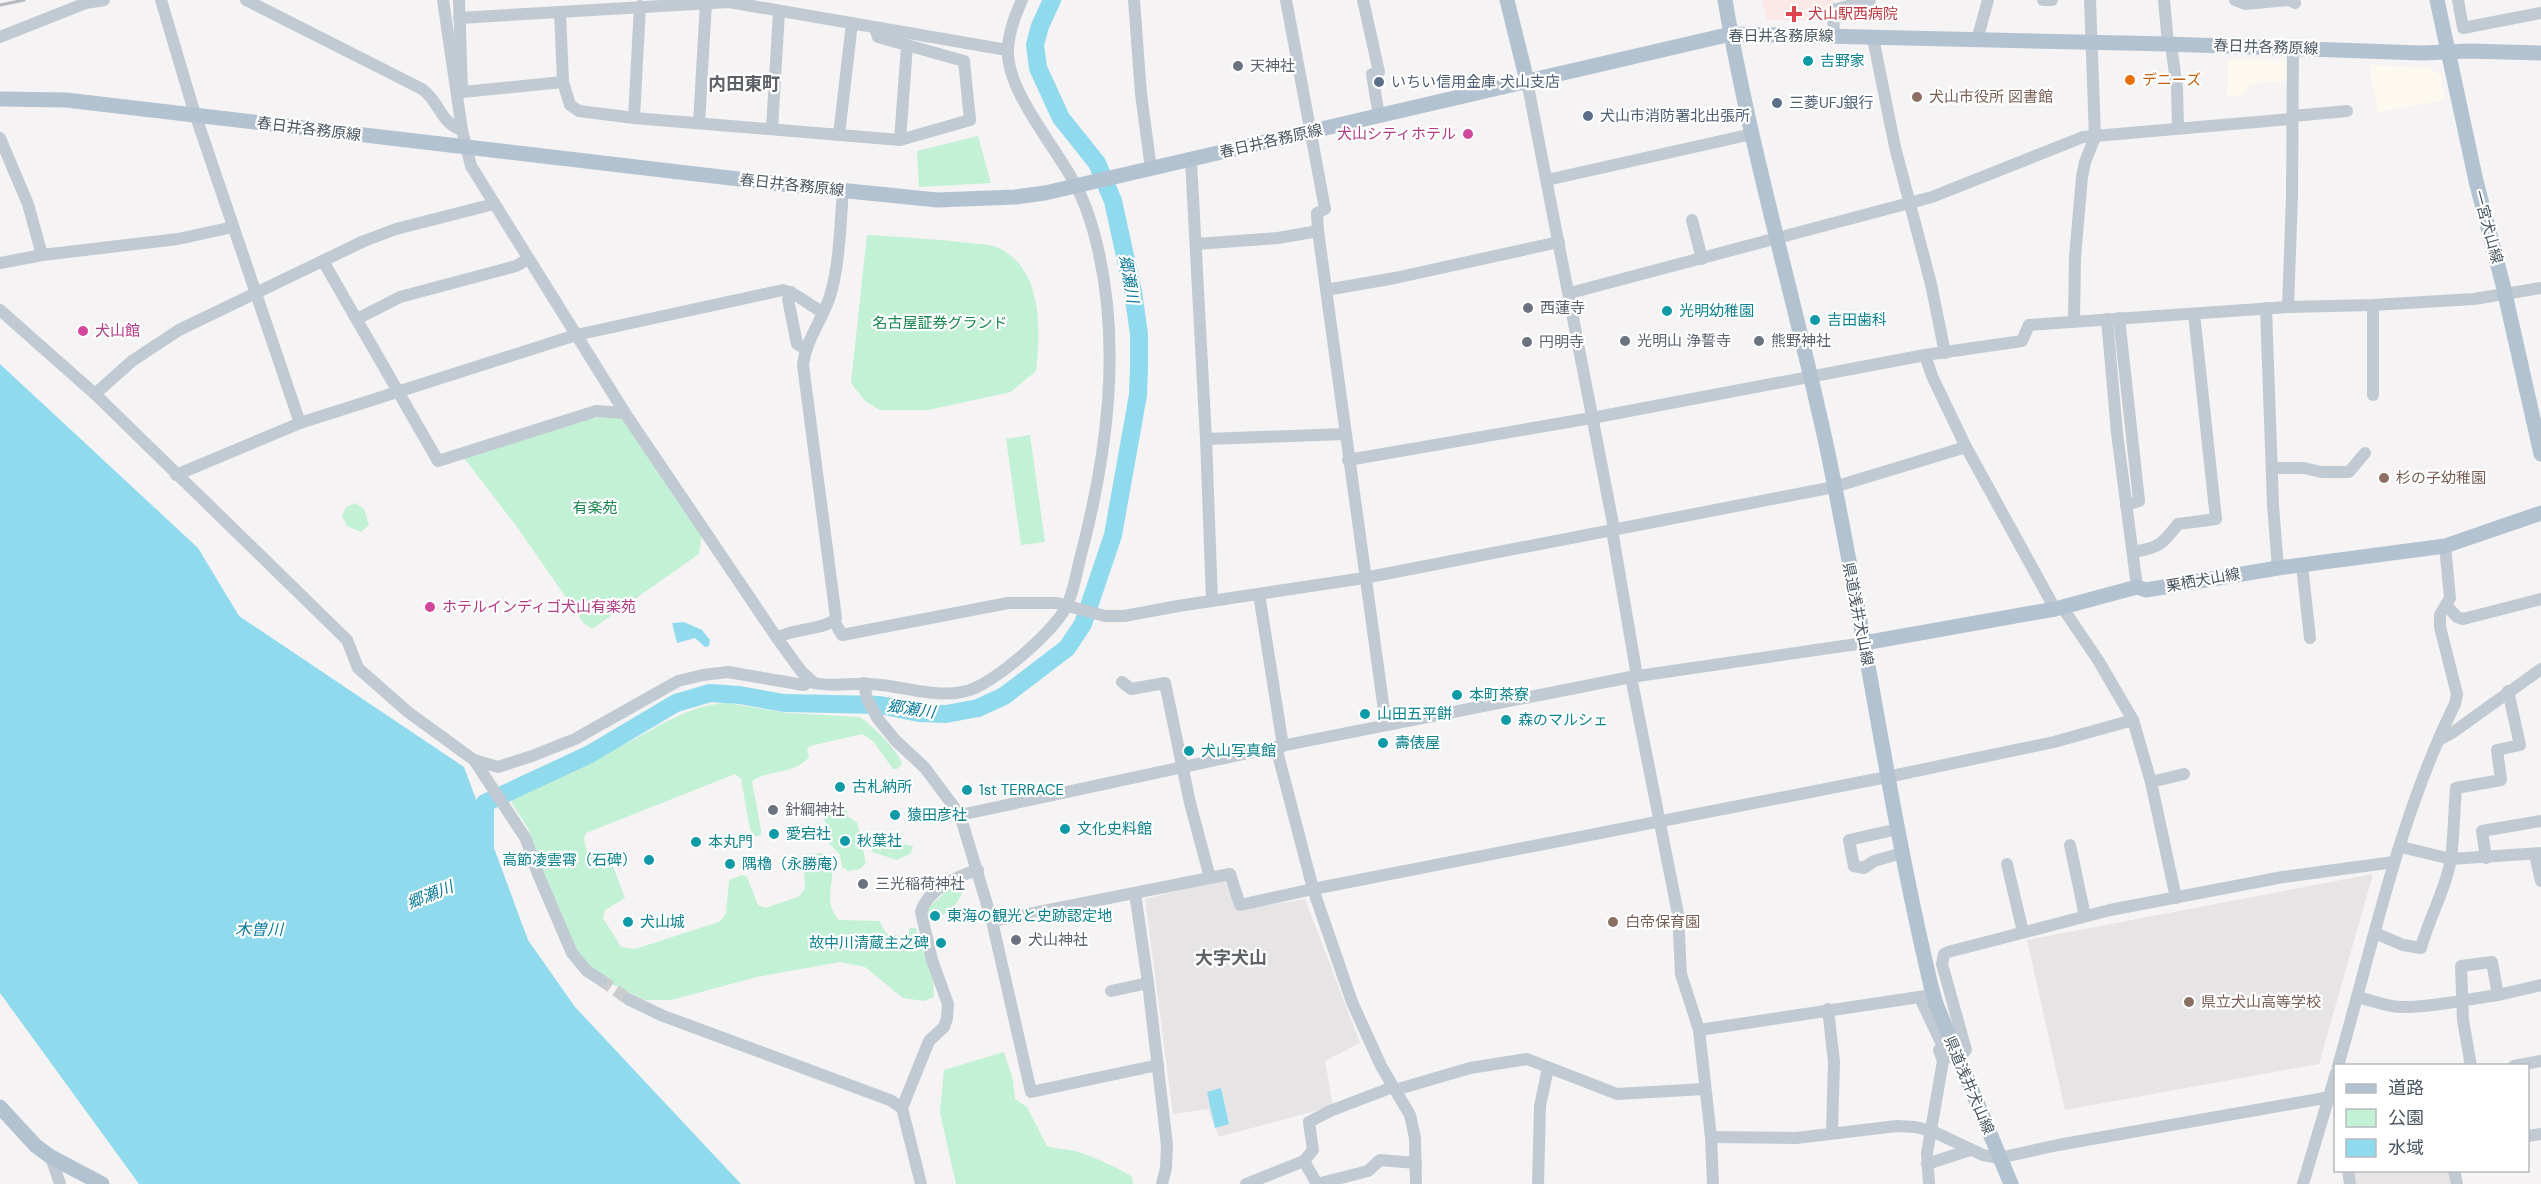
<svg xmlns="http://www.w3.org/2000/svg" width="2541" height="1184" viewBox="0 0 2541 1184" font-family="'DM Sans','Noto Sans JP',sans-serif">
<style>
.commercial{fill:#fdf9ef}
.education{fill:#e6e4e5}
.medical{fill:#fce8e6}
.green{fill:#c3f1d5}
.water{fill:#90daee}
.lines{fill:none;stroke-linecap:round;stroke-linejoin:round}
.river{stroke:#90daee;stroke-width:18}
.minor-tunnel{stroke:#caccce;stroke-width:12;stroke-dasharray:12 6;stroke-linecap:butt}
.minor{stroke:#c1cad2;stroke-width:12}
.major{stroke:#b3c2d1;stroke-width:15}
.rail{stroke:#b5b8bd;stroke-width:3}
.major-bridge{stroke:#b3c2d1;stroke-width:15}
.health-dot{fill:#e0444e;stroke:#fff;stroke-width:2}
.culture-dot{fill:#0f9aa8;stroke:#fff;stroke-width:2}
.worship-dot{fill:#6b7280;stroke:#fff;stroke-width:2}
.food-dot{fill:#e8710a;stroke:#fff;stroke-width:2}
.service-dot{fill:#5c6f8a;stroke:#fff;stroke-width:2}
.education-dot{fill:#8d6e63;stroke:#fff;stroke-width:2}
.hotel-dot{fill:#d1479c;stroke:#fff;stroke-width:2}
.labels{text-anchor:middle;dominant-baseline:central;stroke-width:4.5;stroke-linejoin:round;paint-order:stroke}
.health-label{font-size:15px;fill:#be3a42;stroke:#fff;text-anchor:start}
.street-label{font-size:15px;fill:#4a5661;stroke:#fff}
.culture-label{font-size:15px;fill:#0d838f;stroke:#fff;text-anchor:start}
.worship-label{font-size:15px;fill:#5b616d;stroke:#fff;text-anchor:start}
.food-label{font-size:15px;fill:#c56008;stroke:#fff;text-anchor:start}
.service-label{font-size:15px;fill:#4e5e75;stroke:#fff;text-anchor:start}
.education-label{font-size:15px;fill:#785e54;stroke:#fff;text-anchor:start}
.hotel-label{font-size:15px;fill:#b23c85;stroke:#fff;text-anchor:start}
.park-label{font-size:15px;fill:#17864f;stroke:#fff}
.water-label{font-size:16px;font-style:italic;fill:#0c7c9b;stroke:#fff}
.quarter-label{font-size:18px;font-weight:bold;fill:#5f6368;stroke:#fff}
</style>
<rect width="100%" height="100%" fill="#f5f3f3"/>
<g class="commercial">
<path d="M 2228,59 L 2288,61 L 2286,81 L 2250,84 L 2243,96 L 2227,95 Z"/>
<path d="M 2369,65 L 2431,68 L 2440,75 L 2445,100 L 2378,112 Z"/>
</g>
<g class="education">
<path d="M 2373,874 L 2319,1064 L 2065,1110 L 2027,940 Z"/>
<path d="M 1224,879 L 1238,910 L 1305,899 L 1360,1043 L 1325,1061 L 1333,1106 L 1219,1137 L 1208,1109 L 1173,1114 L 1145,899 Z"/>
<path d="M 2351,1171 L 2449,1171 L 2451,1184 L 2353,1184 Z"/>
</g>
<path class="medical" d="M 1762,0 L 1834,0 L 1835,5 L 1822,8 L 1823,20 L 1767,20 Z"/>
<g class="green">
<path d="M 978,136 L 991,183 L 919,187 L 917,151 Z"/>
<path d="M 867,235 C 901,237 935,239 969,243 C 977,244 988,244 996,247 C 1043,266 1041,330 1036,371 L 1011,392 L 928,410 L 880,410 L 865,401 L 851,383 Z"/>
<path d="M 609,416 L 625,418 L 702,533 L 699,554 L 592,629 L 583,622 L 517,527 L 464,458 L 590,419 Z"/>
<path d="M 1030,435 L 1045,542 L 1021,545 L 1006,439 Z"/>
<path d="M 355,503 L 364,509 L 369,525 L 361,532 L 347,526 L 342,516 L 346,507 Z"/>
<path d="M 727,703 L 787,713 L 859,717 C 869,721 901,754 902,764 L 897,769 L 893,769 L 873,741 L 862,734 L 810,746 L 807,749 L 809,757 C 794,775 770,769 752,781 L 761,830 L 761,835 L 755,836 L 750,829 L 741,779 L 735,774 L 586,833 L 584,838 L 587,852 L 612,864 L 625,898 L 605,910 L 603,918 L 621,947 L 635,949 L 719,922 L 726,914 L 729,880 L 742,875 L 747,877 L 758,905 L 765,908 L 798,897 L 805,889 L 803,857 L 806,854 L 824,853 C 845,873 817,895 839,920 L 879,921 L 886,933 L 908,938 L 910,928 L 916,928 L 933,980 L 934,997 L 924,1001 L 903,998 L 865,967 L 840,962 L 757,977 L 671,1000 L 645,1000 L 607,982 L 588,968 L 572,941 L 546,879 L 529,830 L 512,803 L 511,796 C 550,782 588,764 625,744 C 659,727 688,705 727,703 Z"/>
<path d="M 843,806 L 846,808 L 848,817 L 857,822 L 866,863 L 860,869 L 848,871 L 842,867 L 840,855 L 829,843 L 826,824 L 821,813 Z"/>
<path d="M 883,832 L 892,836 L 897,835 L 902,844 L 913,846 L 911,853 L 897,860 L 872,852 L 869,837 Z"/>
<path d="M 961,881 L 964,887 C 958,906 948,915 929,919 L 927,917 L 927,909 L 953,885 Z"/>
<path d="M 1004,1052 L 1013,1080 L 1015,1099 L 1027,1107 L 1047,1146 C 1056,1149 1066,1149 1075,1151 C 1087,1154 1124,1170 1132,1177 L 1133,1184 L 956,1184 L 940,1113 L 944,1070 Z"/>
</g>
<g class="water">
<path d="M 0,364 L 198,548 L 239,616 L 464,767 L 528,940 L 575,1007 L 741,1184 L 139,1184 L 0,993 Z"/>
<path d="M 684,622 L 702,630 L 710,640 L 709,646 L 705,647 L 695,638 L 677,643 L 672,623 Z"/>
<path d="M 1221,1088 L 1229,1124 L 1215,1128 L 1207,1092 Z"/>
</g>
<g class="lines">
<path class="river" d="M 485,849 L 485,803 L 590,754 L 676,703 L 710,693 L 739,695 L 784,703 L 880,705 L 919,713 L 946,714 L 978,708 L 1004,696 L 1067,648 L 1083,624 L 1113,535 L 1138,395 L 1139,368 L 1139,334 L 1133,292 L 1113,201 L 1097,163 L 1061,118 L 1038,68 L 1035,45 L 1040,26 L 1052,0"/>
<path class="minor-tunnel" d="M 601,980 L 628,999"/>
<g class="minor">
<path d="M 161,0 L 193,108 L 300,423"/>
<path d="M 246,0 L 422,89 C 440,102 440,123 462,130"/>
<path d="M 443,0 L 462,130 L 471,166 L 625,413 L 777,638 L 801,671 L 814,683 C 832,687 852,683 870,684 C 903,685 943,702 975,688 C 1001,676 1055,631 1067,605 C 1075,589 1077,568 1082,551 C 1107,454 1121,349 1098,249 C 1093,227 1086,204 1075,184 C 1056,147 1005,90 1008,48 C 1009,31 1015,16 1022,0"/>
<path d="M 459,0 L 462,91"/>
<path d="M 1134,0 L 1141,94 L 1151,169"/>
<path d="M 1286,0 L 1325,209 L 1317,213 L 1318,231 L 1386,725"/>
<path d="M 1363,0 L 1379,72 L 1372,74 L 1379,116"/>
<path d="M 2043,0 L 2052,0"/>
<path d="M 2164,0 L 2168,44"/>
<path d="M 2235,0 L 2245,4 L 2289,0 L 2295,3"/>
<path d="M 2458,0 L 2463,28 L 2541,13"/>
<path d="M 560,12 L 563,82"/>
<path d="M 459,18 L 729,2 L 1007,50"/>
<path d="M 1834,36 L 1833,10 L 1870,0"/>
<path d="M 0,37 L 86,3 L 104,0"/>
<path d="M 1873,38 L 1895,147 L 1931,284 L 1945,353"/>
<path d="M 1977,40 L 1988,0"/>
<path d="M 2171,45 L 2177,88 L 2178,128"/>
<path d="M 1527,81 L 1614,529"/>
<path d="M 462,92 L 563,82 L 570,105 L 579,111 L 634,118 L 900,140 L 970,120 L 964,61 L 878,37 L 875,28"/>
<path d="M 2293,116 L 2347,111"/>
<path d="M 634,118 L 640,6"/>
<path d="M 699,123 L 706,3"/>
<path d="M 772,129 L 779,12"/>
<path d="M 839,135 L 852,23"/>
<path d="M 0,138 L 28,204 L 42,255"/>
<path d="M 900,140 L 907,46"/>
<path d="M 1191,160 L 1206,439 L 1212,600"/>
<path d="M 1547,180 L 1752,134"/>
<path d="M 1692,220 L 1702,259"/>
<path d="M 1196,244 L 1278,238 L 1318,231"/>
<path d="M 323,261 L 438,461 L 596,411 L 625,413"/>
<path d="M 0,263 L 42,255 L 178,239 L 233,227"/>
<path d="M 1326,290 L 1395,278 L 1559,242"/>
<path d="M 791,292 L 788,299 L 797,344 L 805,349"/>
<path d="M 1570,293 L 1932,197 L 2083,137 L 2292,119"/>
<path d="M 2288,307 L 2292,196 L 2293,48"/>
<path d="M 2266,308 L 2273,505 L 2278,568"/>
<path d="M 0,310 L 95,394 L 347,640 L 358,668 L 408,712 L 474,760 L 526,839 L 538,874 L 572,953 L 587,971 L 601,980"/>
<path d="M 2119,318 L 2139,501 L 2126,505"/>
<path d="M 357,319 L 400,297 L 516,266 L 528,259"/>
<path d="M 2107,319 L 2117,433 L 2137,587"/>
<path d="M 2074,321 L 2075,257 L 2082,177 L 2085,162 L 2095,137 L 2090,0"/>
<path d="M 1925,355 L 1932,376 L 1966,447 L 2055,609"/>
<path d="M 95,394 L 132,361 L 179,330 L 364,241 L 396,229 L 494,204"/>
<path d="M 2373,395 L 2373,305"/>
<path d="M 1206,439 L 1345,434"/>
<path d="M 1348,460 L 1597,417 L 1925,355 L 2022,341 L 2029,325 L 2288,307 L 2373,305 L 2474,299 L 2541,288"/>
<path d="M 2272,468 L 2304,468 L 2321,472 L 2349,472 L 2365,453"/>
<path d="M 176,475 L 300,423 L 576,335 L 783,290 C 799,294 808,305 823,312"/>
<path d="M 1612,530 L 1637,676"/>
<path d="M 2133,552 C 2158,548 2162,545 2178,524 L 2216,519 L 2194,314"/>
<path d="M 2302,565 L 2310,638"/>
<path d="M 1259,594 L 1283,746"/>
<path d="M 2447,606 L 2457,617 L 2463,619 L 2541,599"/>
<path d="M 2062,607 L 2098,660 L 2133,720 L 2151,782 L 2176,898"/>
<path d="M 834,621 L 842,635 L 1008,603 L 1057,603 L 1105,616 L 1124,616 L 1178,606 L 1364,578 L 1834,487 L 1966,447"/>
<path d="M 777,638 C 792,628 827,630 836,618 L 803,365 C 806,339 822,321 830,296 C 840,263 840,225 843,191"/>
<path d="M 1631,677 L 1678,914 L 1681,974 L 1699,1030 L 1711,1137 L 1713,1184"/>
<path d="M 1122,682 L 1131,689 L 1165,683 L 1190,803 L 1210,878"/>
<path d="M 864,683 L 867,699 L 878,719 L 896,741 L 925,768 L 960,815 L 992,921 L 1031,1092 L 1158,1065"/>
<path d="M 2439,740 L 2452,733 L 2541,669"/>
<path d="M 1276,747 L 1313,889 L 1352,1002 L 1381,1066 L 1410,1115 L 1415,1138 L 1416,1184"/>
<path d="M 474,760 L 498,767 L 532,756 L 575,739 L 678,681 L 703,675 L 728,672 L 804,685 L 810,681"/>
<path d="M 2151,782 L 2184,774"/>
<path d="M 960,815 L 1276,747 L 1631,677 L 1864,643"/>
<path d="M 1898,829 L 1849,840 L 1854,866 L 1864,868 L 1874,861 L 1902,853"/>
<path d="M 2070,845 L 2085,916"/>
<path d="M 2401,847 L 2451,859 L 2541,853"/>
<path d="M 2535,855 L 2541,881"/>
<path d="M 2486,858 L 2482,831 L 2541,821"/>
<path d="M 2007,864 L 2023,932"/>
<path d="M 1135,893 L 1148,983 L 1167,1145 L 1166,1168 L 1162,1184"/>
<path d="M 992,921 L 1230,874 L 1240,905 L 1313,889 L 1887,777 L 2054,742 L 2133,720"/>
<path d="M 2375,933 L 2403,945 L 2421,948 C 2429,918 2446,889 2451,859 C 2454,835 2454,811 2456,788 L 2501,780 L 2497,750 L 2520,745 L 2508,691"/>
<path d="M 1111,991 L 1148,983"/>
<path d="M 2498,995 L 2541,985"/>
<path d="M 2357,997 C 2372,1000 2389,1008 2404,1007 C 2435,1007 2467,999 2498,995 L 2492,962 L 2461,966 L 2463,1020 L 2471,1066"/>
<path d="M 1920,998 L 1948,1057 L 1957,1059 L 1966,1050 L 1942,964 L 1944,954 L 1948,952 L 2110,910 L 2283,877 L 2394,862"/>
<path d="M 628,999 L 661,1015 L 890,1100 L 902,1108"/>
<path d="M 1828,1009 L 1834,1062 L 1832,1132"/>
<path d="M 1699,1030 L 1926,996"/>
<path d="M 2338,1066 C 2373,944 2399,817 2455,704 L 2457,694 L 2440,627 L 2440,615 L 2450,598 L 2445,546"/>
<path d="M 2514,1066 L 2541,1061"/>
<path d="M 1395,1090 L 1470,1068 L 1527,1059 L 1617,1094 L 1704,1089"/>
<path d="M 2528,1136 L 2541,1134"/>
<path d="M 1711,1137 L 1796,1138 L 1897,1126 L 1915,1127 L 1932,1131 L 1983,1155 L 1999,1158 L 2058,1145 L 2336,1096"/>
<path d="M 51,1157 L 60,1184"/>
<path d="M 1304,1161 L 1317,1184 L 1368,1171 L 1380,1160 L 1416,1163"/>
<path d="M 1927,1164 L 1970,1150"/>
<path d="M 2348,1170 L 2350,1184"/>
<path d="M 2454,1170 L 2457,1184"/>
<path d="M 921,1184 L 902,1108 L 929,1041 L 944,1027 L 947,1018 L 948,1004 L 932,960 L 921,912 C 928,889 957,876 978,870"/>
<path d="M 1246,1184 L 1304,1161 L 1313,1150 L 1309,1122 L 1330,1111 L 1393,1087"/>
<path d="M 1538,1184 L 1540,1106 L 1548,1068"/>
<path d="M 1929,1184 L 1927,1153 L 1943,1061 L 1939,1050"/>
<path d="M 2303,1184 L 2336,1073"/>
</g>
<g class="major">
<path d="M 1507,0 L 1527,81"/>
<path d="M 1725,0 C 1750,148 1793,293 1825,439 C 1864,621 1888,806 1931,986"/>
<path d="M 2437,0 L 2476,181 L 2503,285 L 2541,454"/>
<path d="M 0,99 L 66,100 L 790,185 L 937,200 L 1015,197 L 1045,193 L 1731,34 L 2168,44 L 2422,53 L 2469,51 L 2541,53"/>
<path d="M 1864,643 L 2055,609 L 2137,587 L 2146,590 L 2278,568 L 2445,546 L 2541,513"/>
<path d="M 1936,1004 L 2011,1184"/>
<path d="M 0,1107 L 36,1146 L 51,1157 L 102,1184"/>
</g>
<path class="rail" d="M 0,5 L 24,0"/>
<path class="major-bridge" d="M 1931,986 L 1936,1004"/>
</g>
<path class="health-dot" d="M1791 5h6v6h6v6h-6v6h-6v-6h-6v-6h6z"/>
<g class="culture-dot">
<circle cx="1808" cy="61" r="6"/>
<circle cx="1667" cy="311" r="6"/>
<circle cx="1815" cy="320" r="6"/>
<circle cx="1457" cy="695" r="6"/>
<circle cx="1365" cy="714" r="6"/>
<circle cx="1506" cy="720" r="6"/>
<circle cx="1383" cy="743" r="6"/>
<circle cx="1189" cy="751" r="6"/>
<circle cx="840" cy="787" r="6"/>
<circle cx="967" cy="790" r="6"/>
<circle cx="895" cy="815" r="6"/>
<circle cx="1065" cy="829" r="6"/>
<circle cx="774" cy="834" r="6"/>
<circle cx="845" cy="841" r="6"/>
<circle cx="696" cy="842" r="6"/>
<circle cx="649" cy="860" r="6"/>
<circle cx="730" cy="864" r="6"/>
<circle cx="935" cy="916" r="6"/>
<circle cx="628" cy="922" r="6"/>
<circle cx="941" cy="943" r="6"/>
</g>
<g class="worship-dot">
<circle cx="1238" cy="66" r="6"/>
<circle cx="1528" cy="308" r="6"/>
<circle cx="1625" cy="341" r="6"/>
<circle cx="1759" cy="341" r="6"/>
<circle cx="1527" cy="342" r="6"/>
<circle cx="773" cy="810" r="6"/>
<circle cx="863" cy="884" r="6"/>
<circle cx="1016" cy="940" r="6"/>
</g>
<circle class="food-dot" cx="2130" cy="80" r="6"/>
<g class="service-dot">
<circle cx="1379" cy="82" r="6"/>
<circle cx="1777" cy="103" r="6"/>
<circle cx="1588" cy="116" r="6"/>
</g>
<g class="education-dot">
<circle cx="1917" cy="97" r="6"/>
<circle cx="2384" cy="478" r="6"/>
<circle cx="1613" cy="922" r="6"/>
<circle cx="2189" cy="1002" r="6"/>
</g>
<g class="hotel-dot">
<circle cx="1468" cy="134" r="6"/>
<circle cx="83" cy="331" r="6"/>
<circle cx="430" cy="607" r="6"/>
</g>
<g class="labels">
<g class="health-label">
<text x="1808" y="14">犬山駅西病院</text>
</g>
<g class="street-label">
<text x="1781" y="36">春日井各務原線</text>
<text transform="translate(2266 47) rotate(2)">春日井各務原線</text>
<text transform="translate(309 129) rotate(7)">春日井各務原線</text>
<text transform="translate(1271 141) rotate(-13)">春日井各務原線</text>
<text transform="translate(792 185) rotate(6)">春日井各務原線</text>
<text transform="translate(2488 227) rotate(75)">一宮犬山線</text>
<text transform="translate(2203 580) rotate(-10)">栗栖犬山線</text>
<text transform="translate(1858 614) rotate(79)">県道浅井犬山線</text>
<text transform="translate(1969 1085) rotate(67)">県道浅井犬山線</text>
</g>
<g class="culture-label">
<text x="1820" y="61">吉野家</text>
<text x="1679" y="311">光明幼稚園</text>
<text x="1827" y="320">吉田歯科</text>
<text x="1469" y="695">本町茶寮</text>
<text x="1377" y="714">山田五平餅</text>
<text x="1518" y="720">森のマルシェ</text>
<text x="1395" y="743">壽俵屋</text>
<text x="1201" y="751">犬山写真館</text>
<text x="852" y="787">古札納所</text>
<text x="979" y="790">1st TERRACE</text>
<text x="907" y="815">猿田彦社</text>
<text x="1077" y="829">文化史料館</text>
<text x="786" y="834">愛宕社</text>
<text x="857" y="841">秋葉社</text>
<text x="708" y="842">本丸門</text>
<text x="637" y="860" text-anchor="end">高節凌雲霄（石碑）</text>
<text x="742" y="864">隅櫓（永勝庵）</text>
<text x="947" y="916">東海の観光と史跡認定地</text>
<text x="640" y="922">犬山城</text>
<text x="929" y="943" text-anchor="end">故中川清蔵主之碑</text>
</g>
<g class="worship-label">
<text x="1250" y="66">天神社</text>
<text x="1540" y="308">西蓮寺</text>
<text x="1637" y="341">光明山 浄誓寺</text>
<text x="1771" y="341">熊野神社</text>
<text x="1539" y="342">円明寺</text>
<text x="785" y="810">針綱神社</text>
<text x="875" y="884">三光稲荷神社</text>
<text x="1028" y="940">犬山神社</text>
</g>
<g class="food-label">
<text x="2142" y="80">デニーズ</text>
</g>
<g class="service-label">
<text x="1391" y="82">いちい信用金庫 犬山支店</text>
<text x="1789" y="103">三菱UFJ銀行</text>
<text x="1600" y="116">犬山市消防署北出張所</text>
</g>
<g class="education-label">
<text x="1929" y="97">犬山市役所 図書館</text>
<text x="2396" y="478">杉の子幼稚園</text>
<text x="1625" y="922">白帝保育園</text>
<text x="2201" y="1002">県立犬山高等学校</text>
</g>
<g class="hotel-label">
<text x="1456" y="134" text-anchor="end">犬山シティホテル</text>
<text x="95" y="331">犬山館</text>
<text x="442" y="607">ホテルインディゴ犬山有楽苑</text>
</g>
<g class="park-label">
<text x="940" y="323">名古屋証券グランド</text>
<text x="595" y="508">有楽苑</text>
</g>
<g class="water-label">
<text transform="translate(1129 279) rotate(80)">郷瀬川</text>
<text transform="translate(911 709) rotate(8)">郷瀬川</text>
<text transform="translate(430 895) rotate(-22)">郷瀬川</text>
<text x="259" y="929">木曽川</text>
</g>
<g class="quarter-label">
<text x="744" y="84">内田東町</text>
<text x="1231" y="958">大字犬山</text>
</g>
</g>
<rect x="2334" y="1064" width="195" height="108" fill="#ffffff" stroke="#b7bbc0" stroke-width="1.5"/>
<rect x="2346" y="1084" width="30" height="9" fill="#b3c2d1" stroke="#b7bbc0" stroke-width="1.5"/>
<text x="2388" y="1094" font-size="18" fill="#4a5661">道路</text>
<rect x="2346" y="1109" width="30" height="18" fill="#c3f1d5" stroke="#b7bbc0" stroke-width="1.5"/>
<text x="2388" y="1124" font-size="18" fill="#4a5661">公園</text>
<rect x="2346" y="1139" width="30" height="18" fill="#90daee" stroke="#b7bbc0" stroke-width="1.5"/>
<text x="2388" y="1154" font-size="18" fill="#4a5661">水域</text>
</svg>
